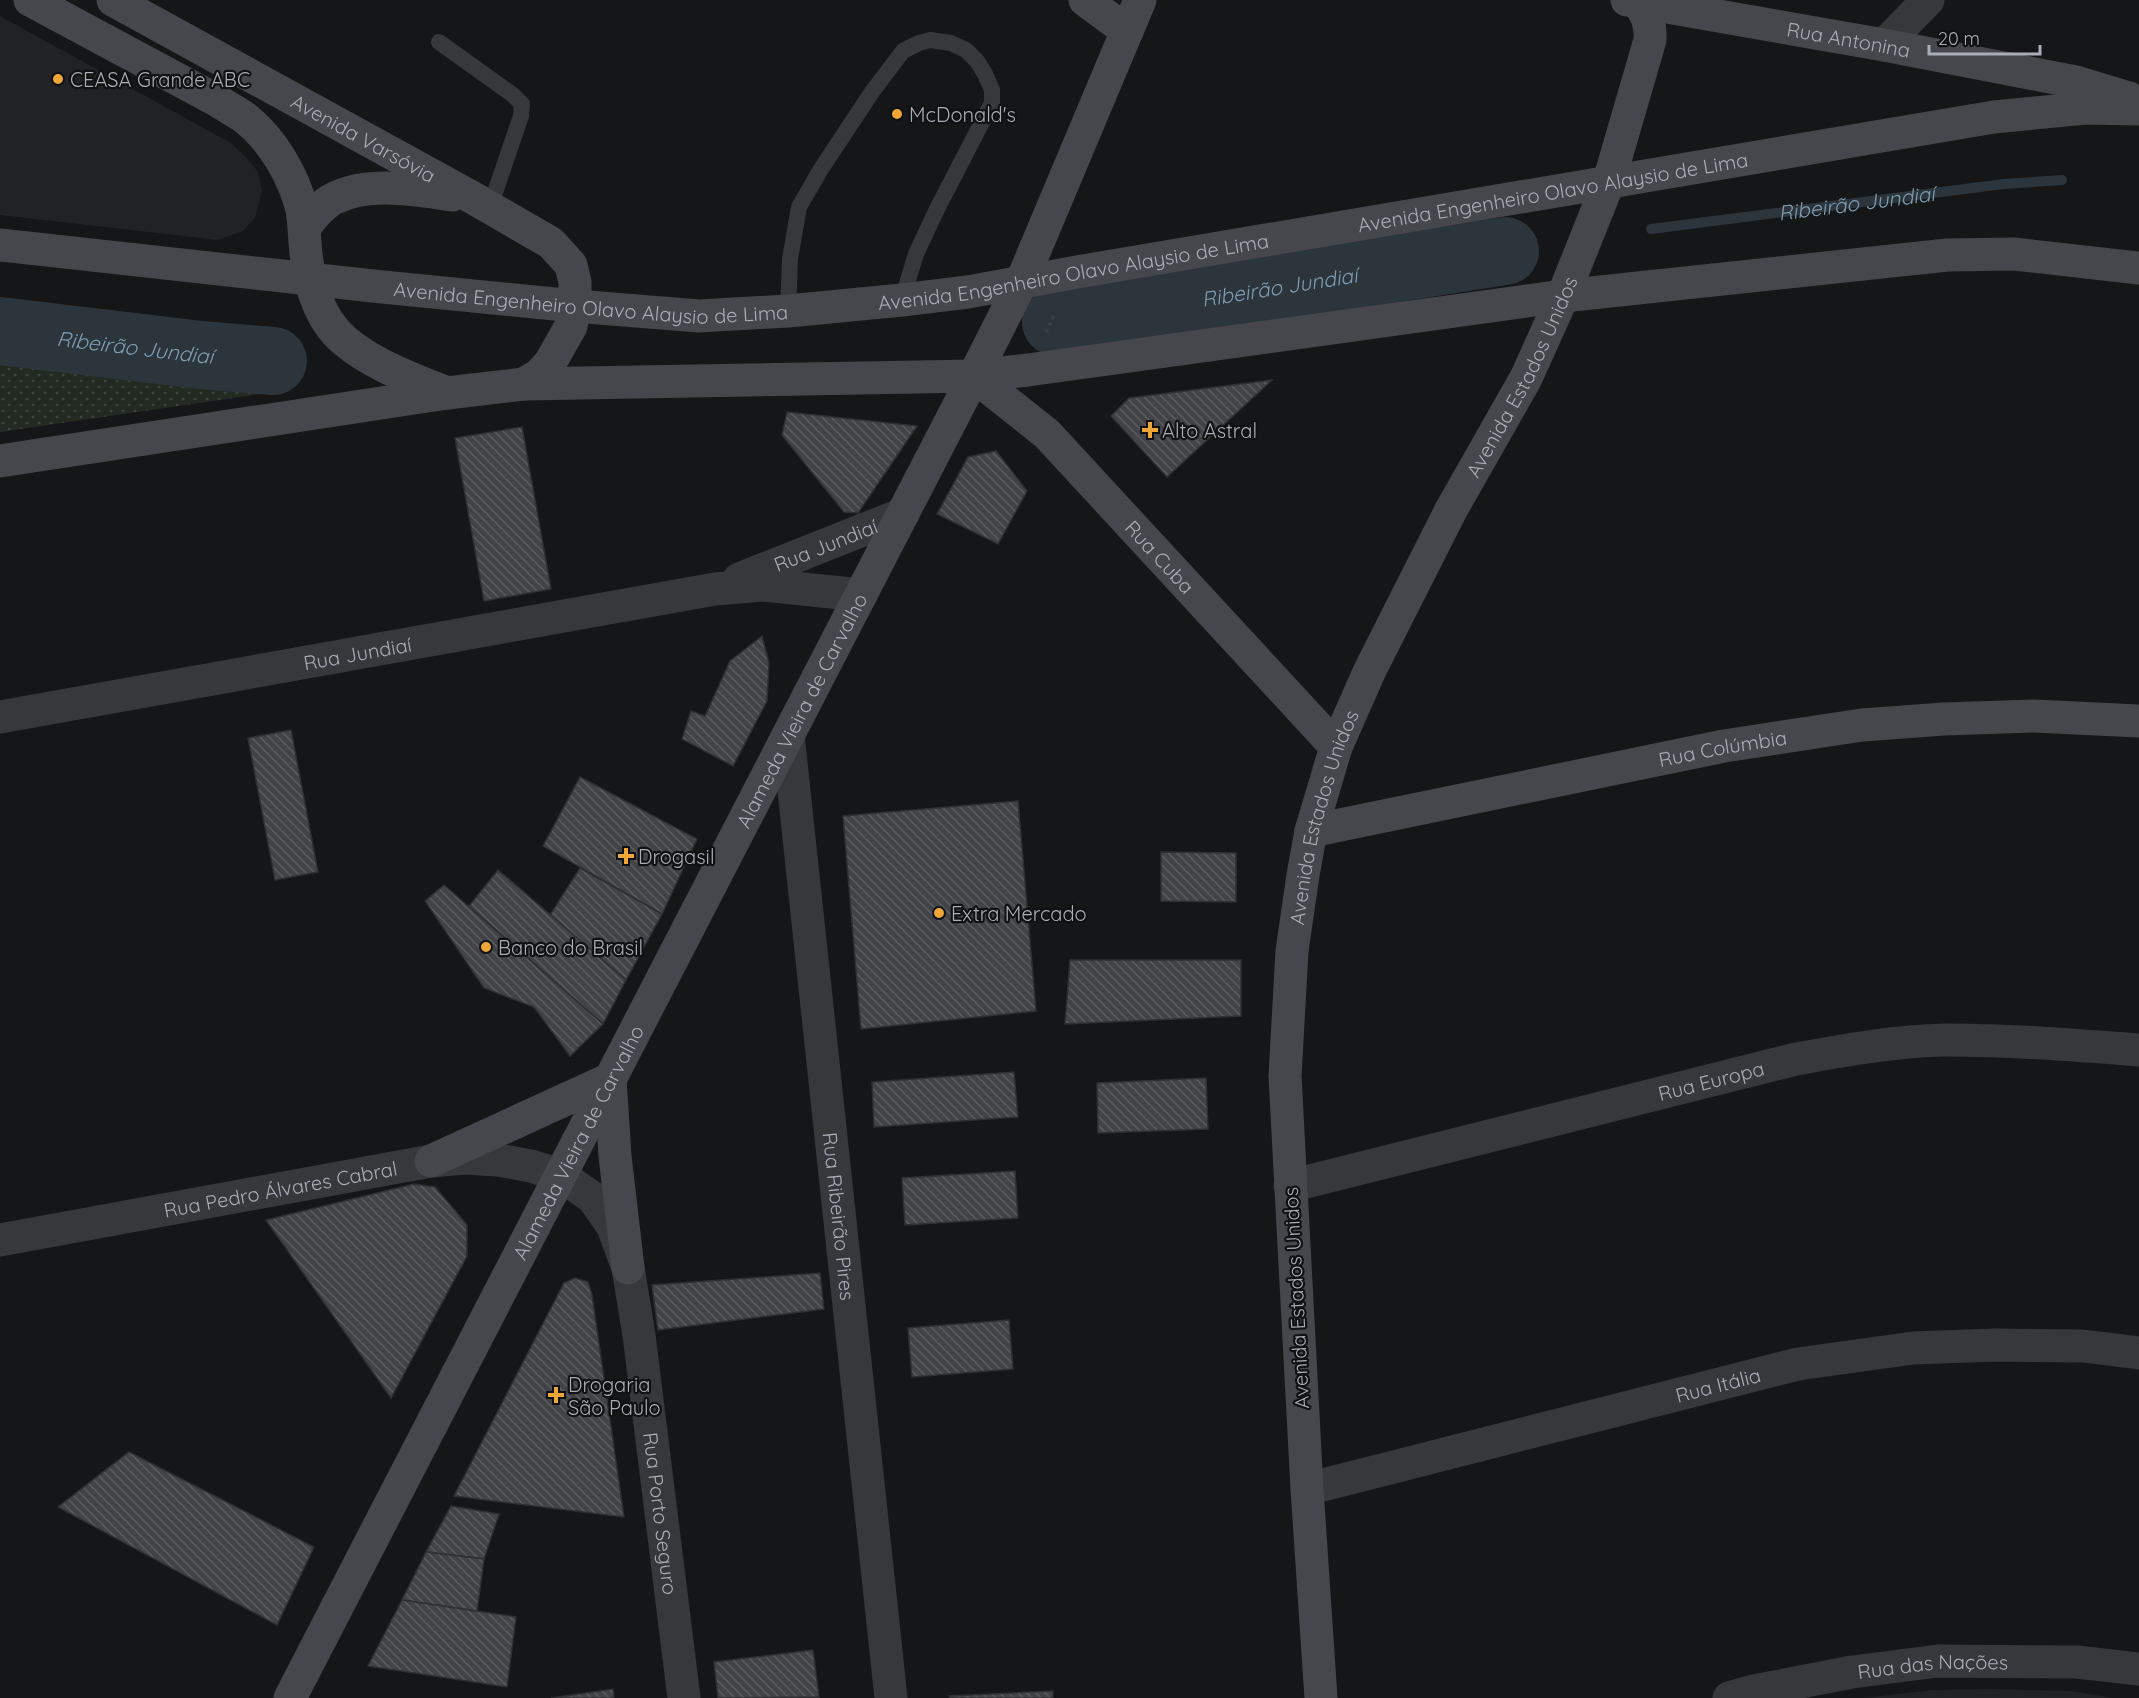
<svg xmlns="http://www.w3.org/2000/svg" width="2139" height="1698" viewBox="0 0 2139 1698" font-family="Quicksand,sans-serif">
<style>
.built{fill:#212224}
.park{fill:url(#park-dots)}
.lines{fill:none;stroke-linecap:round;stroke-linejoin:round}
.stream{stroke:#2c353b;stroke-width:10}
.river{stroke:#2c353b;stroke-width:68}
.building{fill:url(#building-back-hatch);stroke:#2f3033;stroke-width:1.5}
.path{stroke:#3d3f43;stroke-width:4;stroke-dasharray:3 4.5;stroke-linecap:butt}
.lane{stroke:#36383c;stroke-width:16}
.street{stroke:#36383c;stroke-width:33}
.secondary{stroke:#45474c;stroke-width:33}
.poi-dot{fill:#eea637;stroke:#101112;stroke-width:2}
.labels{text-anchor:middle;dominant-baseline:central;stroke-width:4.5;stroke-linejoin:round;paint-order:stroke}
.street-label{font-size:20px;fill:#a8adb7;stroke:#101112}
.poi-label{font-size:20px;fill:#a8adb7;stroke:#101112;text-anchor:start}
.water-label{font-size:21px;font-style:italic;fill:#7f9db1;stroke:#101112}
</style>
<defs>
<pattern id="park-dots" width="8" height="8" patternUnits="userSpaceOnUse" patternTransform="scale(1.5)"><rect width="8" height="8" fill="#222a22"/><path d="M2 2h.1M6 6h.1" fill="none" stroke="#3f4640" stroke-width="1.8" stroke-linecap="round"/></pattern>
<pattern id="building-back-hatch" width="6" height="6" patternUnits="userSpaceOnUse" patternTransform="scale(1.5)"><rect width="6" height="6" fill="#424347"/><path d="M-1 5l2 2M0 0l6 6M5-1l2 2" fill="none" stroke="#5a5b5f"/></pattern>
</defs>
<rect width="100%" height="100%" fill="#151617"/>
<g class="built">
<path d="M 0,16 L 231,143 L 245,156 L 258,172 L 262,191 L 255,218 L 243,231 L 218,240 L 0,215 Z"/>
<path d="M 1989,1689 L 2071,1691 L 2114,1698 L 1863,1698 L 1933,1690 Z"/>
</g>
<path class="park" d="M 0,348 L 257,378 L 261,394 L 0,432 Z"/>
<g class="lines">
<path class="stream" id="s1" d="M 1651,229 L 2004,184 L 2062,180"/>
<g class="river">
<path id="s2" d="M 1056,322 L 1505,251"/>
<path id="s3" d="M 0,331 L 201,355 L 273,361"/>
</g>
</g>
<g class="building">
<path d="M 1272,380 L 1167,477 L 1111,416 L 1129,398 Z"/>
<path d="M 787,412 L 917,426 L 858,513 L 844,512 L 782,435 Z"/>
<path d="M 522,427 L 551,589 L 484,601 L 455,438 Z"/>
<path d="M 996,451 L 1027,491 L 998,544 L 937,514 L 968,457 Z"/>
<path d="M 762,636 L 769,663 L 767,701 L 733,766 L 682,739 L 691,711 L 705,716 L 730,661 Z"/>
<path d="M 291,730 L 318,872 L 275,880 L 248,738 Z"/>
<path d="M 580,777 L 697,839 L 662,914 L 543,846 Z"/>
<path d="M 1018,801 L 1036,1011 L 861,1029 L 843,816 Z"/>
<path d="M 1161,852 L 1236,853 L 1236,902 L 1161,901 Z"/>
<path d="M 580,868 L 662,914 L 626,980 L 550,915 Z"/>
<path d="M 498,870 L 626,980 L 603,1024 L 469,906 Z"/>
<path d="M 444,885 L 603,1024 L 570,1056 L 534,1007 L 484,988 L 425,901 Z"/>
<path d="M 1070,960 L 1241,960 L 1241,1016 L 1065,1024 Z"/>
<path d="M 1014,1072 L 1018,1117 L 874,1127 L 872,1082 Z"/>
<path d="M 1206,1078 L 1208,1129 L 1098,1133 L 1097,1083 Z"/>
<path d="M 1015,1171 L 1018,1218 L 905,1225 L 902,1178 Z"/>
<path d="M 414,1184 L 435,1187 L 467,1225 L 467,1256 L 391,1398 L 266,1220 Z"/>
<path d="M 820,1273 L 824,1309 L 658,1330 L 652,1285 Z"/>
<path d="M 575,1278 L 588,1282 L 592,1295 L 624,1517 L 454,1496 L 564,1283 Z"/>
<path d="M 1009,1320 L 1013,1369 L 912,1377 L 908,1328 Z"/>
<path d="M 129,1452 L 314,1547 L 277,1625 L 58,1507 Z"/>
<path d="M 451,1506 L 499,1514 L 484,1559 L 426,1552 Z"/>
<path d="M 426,1552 L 484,1559 L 477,1611 L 402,1600 Z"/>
<path d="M 402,1600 L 516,1617 L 507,1687 L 368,1666 Z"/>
<path d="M 813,1650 L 819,1697 L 718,1698 L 714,1662 Z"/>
<path d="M 613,1689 L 614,1698 L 551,1698 Z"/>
<path d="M 1053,1691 L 1053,1698 L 950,1698 L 949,1696 Z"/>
</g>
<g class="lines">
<path class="path" d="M 1046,332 L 1056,312"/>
<g class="lane">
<path d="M 439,42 L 513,95 L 522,104 L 521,116 L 490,207"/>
<path d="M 788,311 L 790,259 L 799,207 L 821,169 L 872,92 L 903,51 L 919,43 L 930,40 L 951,43 L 966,50 L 977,61 L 985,74 L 992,90 L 992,103 L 937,209 L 916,254 L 902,300"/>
</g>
<g class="street">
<path d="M 1884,45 L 1928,0"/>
<path id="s4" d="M 739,579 L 903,514"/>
<path id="s5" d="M 0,717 L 715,589 L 764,585 L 861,595"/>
<path id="s6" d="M 788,735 L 891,1698"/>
<path id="s7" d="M 1290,1186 L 1796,1059 C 1846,1050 1895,1041 1946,1040 C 2011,1040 2075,1045 2139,1050"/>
<path id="s8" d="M 0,1240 L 431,1161 L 465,1158 L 498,1160 L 531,1166 L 560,1175 L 593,1198 L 613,1227 L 628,1268 L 639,1335 L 684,1698"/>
<path id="s9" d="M 1307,1489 L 1798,1364 L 1913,1348 L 1996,1345 L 2083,1346 L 2139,1353"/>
<path id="s10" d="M 1729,1698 L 1754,1691 L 1852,1672 L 1938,1661 L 2077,1662 L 2139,1669"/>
</g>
<g class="secondary">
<path d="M 30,0 L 218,101 C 227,107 237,112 245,118 C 272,139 294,176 302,210 C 304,221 304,231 305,242 C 307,276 317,318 345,341 C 373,365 413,379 447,393"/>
<path id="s11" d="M 113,0 L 475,199 L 551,243 L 571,265 L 575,282 L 575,306 L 571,326 L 550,363 L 539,375 L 524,384"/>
<path d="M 1085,0 L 1127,31"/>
<path id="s12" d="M 1627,0 L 1884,45 L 2076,82 L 2129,98"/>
<path d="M 305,227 C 313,216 322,204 335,198 C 370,181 416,190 452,195"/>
<path id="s13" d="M 0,245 L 373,286 L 575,306 L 699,316 L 788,311 L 902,300 L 968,292 L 1077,272 L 1994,117 L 2086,108 L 2139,109"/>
<path id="s14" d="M 974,376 L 1047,434 L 1336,747"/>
<path d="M 0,461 L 447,393 L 524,384 L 974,376 L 1028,370 L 1563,296 L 1947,255 L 2014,254 L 2139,268"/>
<path id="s15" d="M 1311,831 L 1724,746 L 1862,725 L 1944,719 L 2034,716 L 2139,721"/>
<path d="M 431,1161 L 610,1079 L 615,1156 L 628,1268"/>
<path id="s16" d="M 290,1698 L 974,376 L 1021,283 L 1140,0"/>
<path id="s17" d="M 1321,1698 L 1307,1489 L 1285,1076 L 1292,951 L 1303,875 L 1311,831 L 1336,747 L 1370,670 L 1451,510 L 1526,378 L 1563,296 L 1609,181 L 1650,40 C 1651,25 1647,15 1639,3"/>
</g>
</g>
<g class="poi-dot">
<circle cx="58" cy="79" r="6"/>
<circle cx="897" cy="114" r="6"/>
<path d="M1147 421h6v6h6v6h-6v6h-6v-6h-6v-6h6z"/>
<path d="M623 847h6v6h6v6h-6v6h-6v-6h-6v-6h6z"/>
<circle cx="939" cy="913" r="6"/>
<circle cx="486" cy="947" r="6"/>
<path d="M553 1386h6v6h6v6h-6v6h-6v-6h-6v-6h6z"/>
</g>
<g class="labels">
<g class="street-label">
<text stroke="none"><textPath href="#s12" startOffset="225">Rua Antonina</textPath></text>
<text stroke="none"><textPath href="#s11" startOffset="286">Avenida Varsóvia</textPath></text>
<text stroke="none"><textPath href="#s13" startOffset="1566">Avenida Engenheiro Olavo Alaysio de Lima</textPath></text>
<text stroke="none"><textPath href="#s13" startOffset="1080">Avenida Engenheiro Olavo Alaysio de Lima</textPath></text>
<text stroke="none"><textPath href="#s13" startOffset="594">Avenida Engenheiro Olavo Alaysio de Lima</textPath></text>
<text stroke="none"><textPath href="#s17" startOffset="1372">Avenida Estados Unidos</textPath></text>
<text stroke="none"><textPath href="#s4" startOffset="93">Rua Jundiaí</textPath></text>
<text stroke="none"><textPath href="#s14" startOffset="260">Rua Cuba</textPath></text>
<text stroke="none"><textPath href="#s5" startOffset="363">Rua Jundiaí</textPath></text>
<text stroke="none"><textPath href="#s16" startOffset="1112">Alameda Vieira de Carvalho</textPath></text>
<text stroke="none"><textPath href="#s15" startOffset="420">Rua Colúmbia</textPath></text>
<text stroke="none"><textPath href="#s17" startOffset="886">Avenida Estados Unidos</textPath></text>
<text stroke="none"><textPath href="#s7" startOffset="434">Rua Europa</textPath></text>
<text stroke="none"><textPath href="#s16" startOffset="626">Alameda Vieira de Carvalho</textPath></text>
<text stroke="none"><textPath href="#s8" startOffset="285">Rua Pedro Álvares Cabral</textPath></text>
<text stroke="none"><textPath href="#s6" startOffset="484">Rua Ribeirão Pires</textPath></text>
<text transform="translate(1296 1298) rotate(-93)">Avenida Estados Unidos</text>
<text stroke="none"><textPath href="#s9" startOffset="424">Rua Itália</textPath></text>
<text stroke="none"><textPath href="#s8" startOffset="936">Rua Porto Seguro</textPath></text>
<text stroke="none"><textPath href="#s10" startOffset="207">Rua das Nações</textPath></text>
</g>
<g class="poi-label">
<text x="70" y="79">CEASA Grande ABC</text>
<text x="909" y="114">McDonald's</text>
<text x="1162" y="430">Alto Astral</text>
<text x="638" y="856">Drogasil</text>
<text x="951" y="913">Extra Mercado</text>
<text x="498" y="947">Banco do Brasil</text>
<text x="568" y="1384">Drogaria<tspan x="568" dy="23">São Paulo</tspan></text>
</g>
<g class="water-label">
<text stroke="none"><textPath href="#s1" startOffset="207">Ribeirão Jundiaí</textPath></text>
<text stroke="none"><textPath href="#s2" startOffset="226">Ribeirão Jundiaí</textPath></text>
<text stroke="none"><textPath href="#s3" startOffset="136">Ribeirão Jundiaí</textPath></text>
</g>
</g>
<path d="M1929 45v9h111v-9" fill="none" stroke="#a8adb7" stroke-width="3"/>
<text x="1938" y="45" font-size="18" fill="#a8adb7" stroke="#101112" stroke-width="4.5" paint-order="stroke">20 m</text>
</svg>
